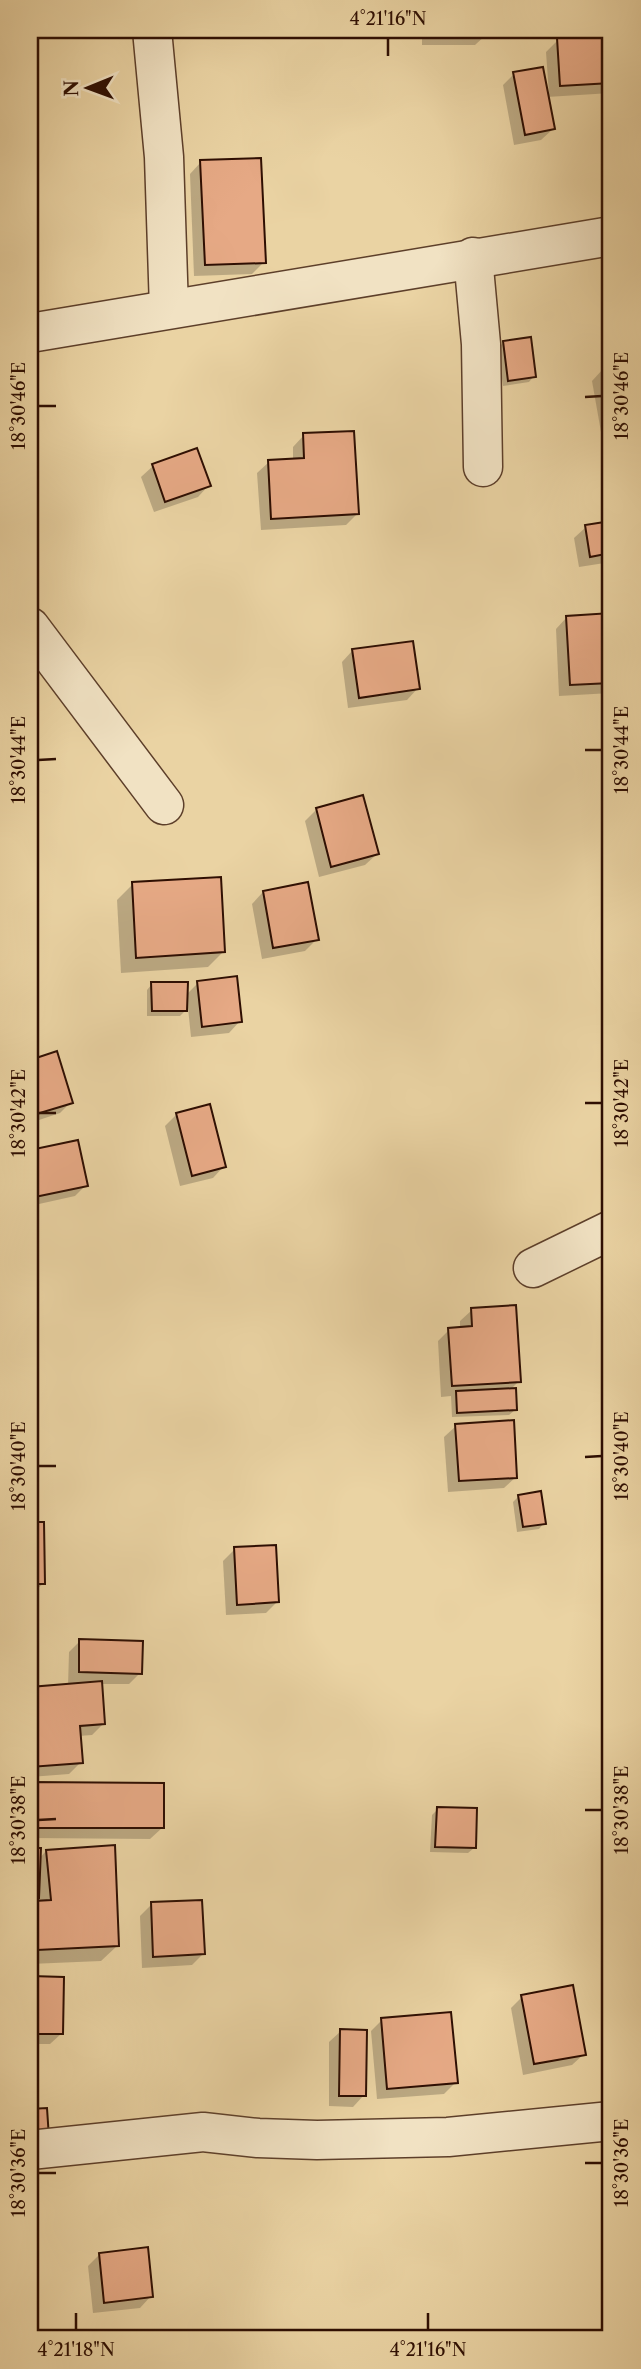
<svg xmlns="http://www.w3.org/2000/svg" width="641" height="2369" viewBox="0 0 641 2369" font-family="'Libre Caslon Text',serif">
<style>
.shadow{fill:#0003}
.building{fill:#e6a985;stroke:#2e0e02;stroke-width:2}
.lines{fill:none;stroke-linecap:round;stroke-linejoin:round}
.minor-casing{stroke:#5d3f2a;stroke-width:41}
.minor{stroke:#f1e2c3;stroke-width:38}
.ticks{fill:none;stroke:#2e0e02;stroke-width:2.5}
.neatline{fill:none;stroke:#2e0e02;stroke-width:2.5}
.ticks-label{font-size:18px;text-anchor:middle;fill:#2e0e02}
</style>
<rect width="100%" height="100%" fill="#ead3a3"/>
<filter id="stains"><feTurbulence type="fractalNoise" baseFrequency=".00286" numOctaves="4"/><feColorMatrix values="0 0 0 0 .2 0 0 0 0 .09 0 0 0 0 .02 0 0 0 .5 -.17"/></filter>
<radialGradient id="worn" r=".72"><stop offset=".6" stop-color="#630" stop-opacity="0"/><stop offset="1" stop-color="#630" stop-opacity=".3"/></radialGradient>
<g class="shadow">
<path d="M 422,30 L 487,30 L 487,34 L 475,45 L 422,45 Z"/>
<path d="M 496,30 L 537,30 L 532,35 L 497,37 Z"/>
<path d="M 611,37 L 611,93 L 547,97 L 553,129 L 541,140 L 514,145 L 503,85 L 514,74 L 549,94 L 546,52 L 558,40 Z"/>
<path d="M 201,162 L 264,262 L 252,274 L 194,276 L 190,174 Z"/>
<path d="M 503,343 L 534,376 L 529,382 L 503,386 L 498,348 Z"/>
<path d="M 611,368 L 611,430 L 601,432 L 592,381 L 603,369 Z"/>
<path d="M 304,435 L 358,513 L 346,525 L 261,530 L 257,473 L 269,462 L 293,460 L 293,447 Z"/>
<path d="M 153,466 L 209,485 L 198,497 L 154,512 L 141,477 Z"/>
<path d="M 611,523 L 611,562 L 579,567 L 574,538 L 586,527 Z"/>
<path d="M 611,615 L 611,693 L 559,696 L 556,629 L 567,617 Z"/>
<path d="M 353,650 L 418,688 L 407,700 L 348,708 L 342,662 Z"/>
<path d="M 317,809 L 377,854 L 365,865 L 319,877 L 305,821 Z"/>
<path d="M 133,884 L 223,952 L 208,967 L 121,973 L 117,900 Z"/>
<path d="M 263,892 L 317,939 L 305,951 L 262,959 L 252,904 Z"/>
<path d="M 198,983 L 240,1021 L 229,1033 L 191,1037 L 188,1008 L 180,1016 L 147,1016 L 147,990 L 152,984 L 186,995 Z"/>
<path d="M 56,1054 L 71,1102 L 60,1113 L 30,1123 L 30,1062 Z"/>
<path d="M 177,1114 L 224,1166 L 213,1178 L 180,1186 L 165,1126 Z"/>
<path d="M 611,1134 L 611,1157 L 606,1139 Z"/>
<path d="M 77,1142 L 86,1185 L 75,1196 L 30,1206 L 30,1152 Z"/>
<path d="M 472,1310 L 519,1381 L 510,1390 L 515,1410 L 509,1415 L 452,1417 L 451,1396 L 441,1397 L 438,1341 L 449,1330 L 460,1329 L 460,1321 Z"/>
<path d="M 456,1426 L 516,1477 L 504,1488 L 448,1492 L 444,1437 Z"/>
<path d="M 519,1496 L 544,1523 L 539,1529 L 517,1532 L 513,1502 Z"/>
<path d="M 43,1523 L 44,1583 L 30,1595 L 30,1524 Z"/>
<path d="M 235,1549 L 278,1601 L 266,1613 L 226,1615 L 223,1561 Z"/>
<path d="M 80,1641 L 140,1673 L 129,1684 L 101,1684 L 104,1723 L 92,1735 L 79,1736 L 81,1762 L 69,1774 L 30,1777 L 30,1688 L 68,1686 L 69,1652 Z"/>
<path d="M 32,1784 L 162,1828 L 150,1839 L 30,1838 Z"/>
<path d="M 438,1809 L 474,1848 L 468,1853 L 430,1852 L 432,1815 Z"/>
<path d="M 30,1850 L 39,1850 L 39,1859 L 46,1851 L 117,1946 L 101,1961 L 30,1964 L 30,1908 L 35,1903 L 30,1903 Z"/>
<path d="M 152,1904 L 203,1954 L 192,1965 L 142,1968 L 140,1916 Z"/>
<path d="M 32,1978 L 62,2033 L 50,2044 L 30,2044 Z"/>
<path d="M 522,1997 L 584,2054 L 572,2065 L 523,2075 L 511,2008 Z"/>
<path d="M 382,2020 L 456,2082 L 444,2094 L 377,2099 L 371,2031 Z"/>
<path d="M 341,2031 L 364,2095 L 353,2107 L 329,2106 L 329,2042 Z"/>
<path d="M 100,2254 L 151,2296 L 140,2308 L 93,2313 L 88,2266 Z"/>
</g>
<g class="building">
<path d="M 433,30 L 489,30 L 488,35 L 433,34 Z"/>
<path d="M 501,30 L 540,30 L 502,32 Z"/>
<path d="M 611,35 L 611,83 L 560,86 L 557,38 Z"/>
<path d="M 543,67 L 555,129 L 525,135 L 513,72 Z"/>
<path d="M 261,158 L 266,263 L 205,265 L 200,160 Z"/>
<path d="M 531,337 L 536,377 L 508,381 L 503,341 Z"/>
<path d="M 611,366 L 611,419 L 603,368 Z"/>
<path d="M 354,431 L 359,514 L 271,519 L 268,460 L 304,458 L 303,433 Z"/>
<path d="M 197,448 L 211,486 L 165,502 L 152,464 Z"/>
<path d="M 611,521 L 611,553 L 590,557 L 585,525 Z"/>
<path d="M 611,613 L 611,683 L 570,685 L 566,616 Z"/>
<path d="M 413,641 L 420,689 L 359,698 L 352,649 Z"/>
<path d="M 363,795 L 379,854 L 331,867 L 316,808 Z"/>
<path d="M 221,877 L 225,952 L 136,958 L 132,882 Z"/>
<path d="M 308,882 L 319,940 L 273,948 L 263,891 Z"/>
<path d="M 237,976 L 242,1022 L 202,1027 L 197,981 Z"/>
<path d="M 151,982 L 188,982 L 187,1011 L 152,1011 Z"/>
<path d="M 57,1051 L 73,1103 L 30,1116 L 30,1060 Z"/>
<path d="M 210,1104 L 226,1167 L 192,1176 L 176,1113 Z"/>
<path d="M 78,1140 L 88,1186 L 30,1198 L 30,1150 Z"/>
<path d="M 516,1305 L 521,1382 L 452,1386 L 448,1328 L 472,1326 L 471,1308 Z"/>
<path d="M 516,1388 L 517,1410 L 457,1413 L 456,1391 Z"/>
<path d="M 514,1420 L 517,1478 L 459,1481 L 455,1424 Z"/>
<path d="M 541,1491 L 546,1524 L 523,1527 L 518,1495 Z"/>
<path d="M 30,1522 L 44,1522 L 45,1584 L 30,1584 Z"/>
<path d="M 276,1545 L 279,1602 L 237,1605 L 234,1547 Z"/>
<path d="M 79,1639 L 143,1641 L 142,1674 L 79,1672 Z"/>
<path d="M 102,1681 L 105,1724 L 80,1726 L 83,1763 L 30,1767 L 30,1687 Z"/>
<path d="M 31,1782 L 164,1783 L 164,1828 L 31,1828 Z"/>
<path d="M 437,1807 L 477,1808 L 476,1848 L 435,1847 Z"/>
<path d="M 115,1845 L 119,1946 L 37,1950 L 34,1901 L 51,1900 L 46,1850 Z"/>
<path d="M 30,1848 L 41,1848 L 39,1898 L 30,1898 Z"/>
<path d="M 202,1900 L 205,1954 L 153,1957 L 151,1902 Z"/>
<path d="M 31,1976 L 64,1977 L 63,2034 L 31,2034 Z"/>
<path d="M 573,1985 L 586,2055 L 534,2064 L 521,1995 Z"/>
<path d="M 451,2012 L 458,2083 L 387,2089 L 381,2018 Z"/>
<path d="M 340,2029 L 367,2030 L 366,2096 L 339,2096 Z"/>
<path d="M 47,2108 L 49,2138 L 30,2139 L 30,2109 Z"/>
<path d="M 148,2247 L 153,2297 L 104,2303 L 99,2253 Z"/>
<rect x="475" y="2337" width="43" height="2"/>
</g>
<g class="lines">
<g class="minor-casing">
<g id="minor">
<path d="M 152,30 L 164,157 L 169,309"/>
<path d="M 473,257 L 481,344 L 483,467"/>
<path d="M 30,333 L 611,236"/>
<path d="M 30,627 L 164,805"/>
<path d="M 533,1268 L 611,1230"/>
<path d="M 30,2150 L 203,2132 L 258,2138 L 317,2140 L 448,2137 L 611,2121"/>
</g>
</g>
<use href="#minor" class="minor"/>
</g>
<path class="ticks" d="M 388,38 L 388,56M 585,397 L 602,396M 38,406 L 56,406M 585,750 L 602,750M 38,760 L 56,759M 585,1103 L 602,1103M 38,1113 L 56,1113M 585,1457 L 602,1456M 38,1466 L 56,1466M 585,1810 L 602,1810M 38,1820 L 56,1819M 585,2163 L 602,2163M 38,2173 L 56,2173M 76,2313 L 76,2330M 428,2313 L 428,2330"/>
<rect width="641" height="2369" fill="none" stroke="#ead3a3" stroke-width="77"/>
<g transform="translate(88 88) rotate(269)" stroke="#f1e2c3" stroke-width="5" paint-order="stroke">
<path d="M0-5L12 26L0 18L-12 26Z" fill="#2e0e02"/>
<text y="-10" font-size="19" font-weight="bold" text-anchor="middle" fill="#2e0e02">N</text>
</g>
<rect x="38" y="38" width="564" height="2292" class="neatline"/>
<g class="ticks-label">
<text x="388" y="25">4°21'16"N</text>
<text transform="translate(622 396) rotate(-90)" y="6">18°30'46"E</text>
<text transform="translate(19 406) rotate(-90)" y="6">18°30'46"E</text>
<text transform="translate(622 750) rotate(-90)" y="6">18°30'44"E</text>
<text transform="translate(19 760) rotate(-90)" y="6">18°30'44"E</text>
<text transform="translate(622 1103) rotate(-90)" y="6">18°30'42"E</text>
<text transform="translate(19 1113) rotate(-90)" y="6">18°30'42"E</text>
<text transform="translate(622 1456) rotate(-90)" y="6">18°30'40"E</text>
<text transform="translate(19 1466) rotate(-90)" y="6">18°30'40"E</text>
<text transform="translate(622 1810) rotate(-90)" y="6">18°30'38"E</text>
<text transform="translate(19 1820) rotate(-90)" y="6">18°30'38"E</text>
<text transform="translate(622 2163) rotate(-90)" y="6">18°30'36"E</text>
<text transform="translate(19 2173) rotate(-90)" y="6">18°30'36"E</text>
<text x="76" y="2356">4°21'18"N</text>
<text x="428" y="2356">4°21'16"N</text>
</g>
<rect width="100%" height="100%" filter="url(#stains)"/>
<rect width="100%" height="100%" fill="url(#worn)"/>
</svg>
